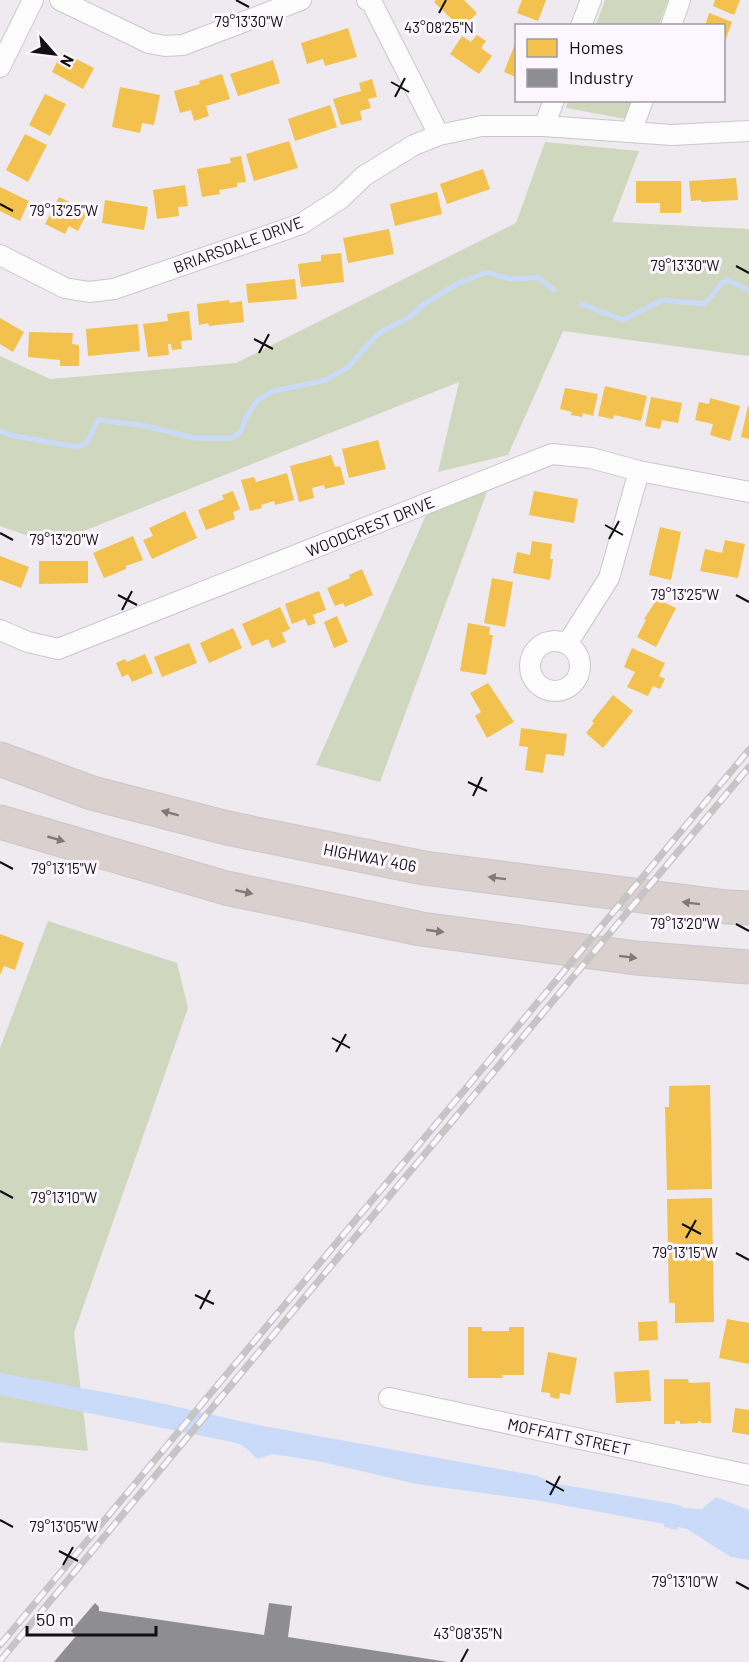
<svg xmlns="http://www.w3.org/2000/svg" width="749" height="1662" viewBox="0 0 749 1662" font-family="Barlow,sans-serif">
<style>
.green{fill:#d0d7bf}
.water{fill:#cadbf9}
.homes{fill:#f2c14e}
.industry{fill:#8d8d92}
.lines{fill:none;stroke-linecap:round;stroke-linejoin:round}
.stream{stroke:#cadbf9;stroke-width:5}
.minor-casing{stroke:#cac7ca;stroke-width:22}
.motorway-casing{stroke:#c9c8ca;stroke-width:35}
.minor{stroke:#fcfcfd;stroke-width:20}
.motorway{stroke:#dad0cd;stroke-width:33}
.rail-casing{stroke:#c5c5c5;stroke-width:7}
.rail{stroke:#fcf6fe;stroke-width:4.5;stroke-dasharray:14;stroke-linecap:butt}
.oneway{fill:#807979}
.ticks{fill:none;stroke:#110f12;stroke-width:2}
.labels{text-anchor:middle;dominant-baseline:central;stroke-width:6;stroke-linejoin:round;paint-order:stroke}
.street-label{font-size:16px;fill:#110f12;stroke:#fcf6fe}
.ticks-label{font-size:15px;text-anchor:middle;fill:#110f12;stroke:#fcf6fe;stroke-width:6;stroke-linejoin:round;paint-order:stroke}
</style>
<rect width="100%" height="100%" fill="#eeeaef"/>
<g class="green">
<path d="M 605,0 L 668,0 L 659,25 L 596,25 Z"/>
<path d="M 568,101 L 632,101 L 626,119 L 566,108 Z"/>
<path d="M 545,142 L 639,151 L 612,222 L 749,229 L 749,356 L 563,331 L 508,455 L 438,472 L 459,382 L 76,534 L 34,538 L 0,526 L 0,356 L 50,379 L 236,363 L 516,223 Z"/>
<path d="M 488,489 L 380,782 L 316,765 L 426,515 Z"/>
<path d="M 48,921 L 177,963 L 188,1008 L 74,1333 L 88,1451 L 0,1442 L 0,1048 Z"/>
</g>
<path class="water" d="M 0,1373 L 147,1400 L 253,1424 L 538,1476 L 552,1483 L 669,1503 L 682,1506 L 682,1508 L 702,1509 L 716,1497 L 749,1510 L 749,1560 L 731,1557 L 687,1529 L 678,1527 L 677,1530 L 664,1527 L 664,1524 L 541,1501 L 417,1484 L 318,1461 L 272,1454 L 258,1459 L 242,1445 L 232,1442 L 0,1395 Z"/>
<g class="homes">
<path d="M 436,0 L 464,0 L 477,13 L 462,29 L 434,2 Z"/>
<path d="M 522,0 L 546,0 L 538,21 L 517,13 Z"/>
<path d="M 715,0 L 740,0 L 734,15 L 713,6 Z"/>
<path d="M 709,13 L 732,22 L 724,44 L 724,26 L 705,26 Z"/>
<path d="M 348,28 L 357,57 L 325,66 L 323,59 L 307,64 L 301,43 Z"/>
<path d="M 477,35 L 486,41 L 481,48 L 492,56 L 479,74 L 450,54 L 462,36 L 471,42 Z"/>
<path d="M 516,41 L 516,77 L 504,72 Z"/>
<path d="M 62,52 L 94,68 L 83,89 L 52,72 Z"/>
<path d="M 273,60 L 280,83 L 238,96 L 230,74 Z"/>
<path d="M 222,74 L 230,99 L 206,106 L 209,116 L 194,121 L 191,110 L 180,113 L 174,91 L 200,84 L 199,81 Z"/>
<path d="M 372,79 L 377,97 L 368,99 L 371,108 L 360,111 L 362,120 L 341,125 L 333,99 L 361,91 L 359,83 Z"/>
<path d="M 120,87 L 160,95 L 154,125 L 142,123 L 140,133 L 112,127 Z"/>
<path d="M 45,94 L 66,104 L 50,136 L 29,125 Z"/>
<path d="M 330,105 L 337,127 L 295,141 L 288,119 Z"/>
<path d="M 25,134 L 47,145 L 28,182 L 6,170 Z"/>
<path d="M 289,141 L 298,168 L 254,181 L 246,154 Z"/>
<path d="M 241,156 L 246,182 L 237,183 L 237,187 L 219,190 L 220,194 L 202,197 L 197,169 L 231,163 L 230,158 Z"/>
<path d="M 483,169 L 490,189 L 447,204 L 440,184 Z"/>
<path d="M 736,178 L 738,200 L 701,202 L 701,200 L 691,201 L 689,181 Z"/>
<path d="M 636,181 L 681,181 L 681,213 L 660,213 L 660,203 L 636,203 Z"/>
<path d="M 185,185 L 188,206 L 178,207 L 179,216 L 157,219 L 153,190 Z"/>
<path d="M 0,187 L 29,201 L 20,221 L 0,211 Z"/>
<path d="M 437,192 L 442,214 L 395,226 L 390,204 Z"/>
<path d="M 59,197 L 88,211 L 78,231 L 69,226 L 65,234 L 45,224 Z"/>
<path d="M 105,200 L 148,207 L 144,230 L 102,223 Z"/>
<path d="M 389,229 L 394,254 L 348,263 L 343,238 Z"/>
<path d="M 341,253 L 344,282 L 301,287 L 298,264 L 321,261 L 321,255 Z"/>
<path d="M 295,279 L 297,299 L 248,303 L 246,284 Z"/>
<path d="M 229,300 L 230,303 L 242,301 L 244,322 L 209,326 L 208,323 L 199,325 L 197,304 Z"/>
<path d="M 189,311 L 192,340 L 181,341 L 182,349 L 172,350 L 171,344 L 168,344 L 169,355 L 148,357 L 143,324 L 168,321 L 167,314 Z"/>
<path d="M 0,318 L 24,332 L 13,352 L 0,344 Z"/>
<path d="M 138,324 L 140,351 L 88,356 L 86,329 Z"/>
<path d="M 29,332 L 73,333 L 72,344 L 79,345 L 79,366 L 60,366 L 60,360 L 28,357 Z"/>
<path d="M 605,386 L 647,396 L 641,421 L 614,415 L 613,419 L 598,416 Z"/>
<path d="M 565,388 L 598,394 L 593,416 L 583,413 L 582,417 L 571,415 L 572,412 L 560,409 Z"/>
<path d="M 651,397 L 682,403 L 678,423 L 662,420 L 660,429 L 645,426 Z"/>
<path d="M 710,398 L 740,406 L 730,441 L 710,435 L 713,424 L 695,420 L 699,402 L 709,404 Z"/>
<path d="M 748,406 L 749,406 L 749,439 L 741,437 Z"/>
<path d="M 378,440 L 386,469 L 349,478 L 342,449 Z"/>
<path d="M 331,455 L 335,467 L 340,466 L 345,484 L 325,489 L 324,485 L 312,488 L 314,498 L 299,502 L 290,466 Z"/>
<path d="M 287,473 L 294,500 L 275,505 L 274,501 L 261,505 L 262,508 L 250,511 L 241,480 L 254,477 L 256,482 Z"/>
<path d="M 233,491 L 240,509 L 233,512 L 235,519 L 206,530 L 198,510 L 224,499 L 222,495 Z"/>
<path d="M 534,491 L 578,499 L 574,523 L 529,515 Z"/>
<path d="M 185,511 L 197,538 L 152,559 L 143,540 L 153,536 L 149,528 Z"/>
<path d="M 660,527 L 681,532 L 671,580 L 649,575 Z"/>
<path d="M 133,536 L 143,560 L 126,566 L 126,569 L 104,578 L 93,553 Z"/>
<path d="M 725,540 L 745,544 L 738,578 L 700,571 L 705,549 L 722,553 Z"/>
<path d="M 532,541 L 552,544 L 550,559 L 553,559 L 550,580 L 513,573 L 517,552 L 530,555 Z"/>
<path d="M 0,556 L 29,567 L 21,588 L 0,580 Z"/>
<path d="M 39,561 L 88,561 L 88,583 L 39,584 Z"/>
<path d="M 362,569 L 373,595 L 345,607 L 343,603 L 335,606 L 327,588 L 350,578 L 349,575 Z"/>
<path d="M 492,578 L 513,582 L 505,627 L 484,623 Z"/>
<path d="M 319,591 L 326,610 L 313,615 L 316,623 L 308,626 L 305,619 L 292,624 L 285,604 Z"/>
<path d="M 657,599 L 676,608 L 656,647 L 637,637 L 646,620 L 644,619 Z"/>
<path d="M 280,607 L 290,629 L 282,633 L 286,642 L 272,648 L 268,639 L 252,646 L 242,624 Z"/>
<path d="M 337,616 L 348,642 L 334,648 L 324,622 Z"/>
<path d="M 468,623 L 490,627 L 489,635 L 493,635 L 486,675 L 460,671 Z"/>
<path d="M 233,628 L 242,648 L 209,663 L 200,643 Z"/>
<path d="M 189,643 L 197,663 L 162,677 L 154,657 Z"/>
<path d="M 632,648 L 665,663 L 659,676 L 665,679 L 660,689 L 653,686 L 648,696 L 627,687 L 635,672 L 624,667 Z"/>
<path d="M 145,654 L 153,673 L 132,682 L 128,674 L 122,677 L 116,663 L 125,659 L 127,662 Z"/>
<path d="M 488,683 L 514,722 L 487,738 L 475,716 L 481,712 L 470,693 Z"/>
<path d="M 613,695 L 633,711 L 603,748 L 586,733 L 594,723 L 592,721 Z"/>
<path d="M 521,728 L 567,734 L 564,756 L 546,754 L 543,773 L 525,770 L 528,747 L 519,746 Z"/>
<path d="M 0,934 L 24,943 L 15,970 L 4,966 L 0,975 Z"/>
<path d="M 710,1085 L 712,1189 L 667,1190 L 665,1107 L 669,1107 L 669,1086 Z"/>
<path d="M 712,1198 L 714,1322 L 675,1323 L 675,1303 L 669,1303 L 667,1199 Z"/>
<path d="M 727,1319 L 749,1323 L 749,1364 L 719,1358 Z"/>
<path d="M 657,1321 L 658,1340 L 639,1341 L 638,1322 Z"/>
<path d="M 468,1327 L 482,1327 L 482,1331 L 509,1331 L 509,1327 L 524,1327 L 524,1375 L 502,1375 L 503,1378 L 468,1378 Z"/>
<path d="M 548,1352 L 577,1358 L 570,1395 L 560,1393 L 559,1399 L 550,1397 L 550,1393 L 541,1392 Z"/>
<path d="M 649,1370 L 651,1401 L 616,1403 L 614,1372 Z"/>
<path d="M 664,1379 L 688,1379 L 689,1383 L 710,1382 L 711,1423 L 701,1423 L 701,1421 L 698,1421 L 698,1423 L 680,1424 L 680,1421 L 675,1421 L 675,1424 L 664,1424 Z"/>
<path d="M 735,1408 L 749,1410 L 749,1435 L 732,1432 Z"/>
</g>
<path class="industry" d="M 95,1603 L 99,1607 L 99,1611 L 264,1635 L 269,1603 L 292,1606 L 288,1637 L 448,1662 L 54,1662 L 76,1636 L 71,1631 Z"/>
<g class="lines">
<g class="stream">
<path d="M 581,304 L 623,320 L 662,300 L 705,304 L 722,283 L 730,281 L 749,291"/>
<path d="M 0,431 L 10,435 L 77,447 L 87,443 L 98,420 L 141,425 L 195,438 L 231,438 L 241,432 L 246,417 L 258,400 L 274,391 L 326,380 L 336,374 L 347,368 L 379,333 L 408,318 L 424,304 L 457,284 L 487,272 C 507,280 516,280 537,277 L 554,290"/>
</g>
<g class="minor-casing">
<g id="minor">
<path d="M 60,0 L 149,43 L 165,46 L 183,45 L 301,0"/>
<path d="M 367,0 L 372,3 L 439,135"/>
<path d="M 581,26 L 591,0"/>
<path d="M 671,26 L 680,0"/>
<path d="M 0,67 L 33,0"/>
<path d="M 544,126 L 554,100"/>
<path d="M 631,132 L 643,100"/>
<path d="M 0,255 L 65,288 L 89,292 L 114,289 L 301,224 L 340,199 L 364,176 L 414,145 L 439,135 L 482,126 L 544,126 L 672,135 L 749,131"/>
<path d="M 0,630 L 28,642 L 58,649 L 552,454 L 591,458 L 639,471 L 749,492"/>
<circle cx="555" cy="666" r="25"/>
<path d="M 567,644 L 609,578 L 639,471"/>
<path d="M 389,1398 L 749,1475"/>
</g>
</g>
<g class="motorway-casing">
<g id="motorway">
<path d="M 0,759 L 92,793 L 227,828 L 424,868 L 727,907 L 749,908"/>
<path d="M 0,822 L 226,888 L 421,929 L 636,958 L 749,967"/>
</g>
</g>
<use href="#minor" class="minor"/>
<use href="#motorway" class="motorway"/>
<g class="rail-casing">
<g id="rail">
<path d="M 0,1645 L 749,750"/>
<path d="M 0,1661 L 749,767"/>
</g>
</g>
<use href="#rail" class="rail"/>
</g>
<defs><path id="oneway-solid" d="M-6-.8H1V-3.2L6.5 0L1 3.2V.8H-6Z" transform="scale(1.5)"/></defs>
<g class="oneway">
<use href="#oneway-solid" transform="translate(170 813) rotate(-165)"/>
<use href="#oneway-solid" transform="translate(56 839) rotate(16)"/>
<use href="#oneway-solid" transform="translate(497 878) rotate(-173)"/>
<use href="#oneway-solid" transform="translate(244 892) rotate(12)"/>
<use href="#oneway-solid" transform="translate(691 903) rotate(-173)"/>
<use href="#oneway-solid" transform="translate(435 931) rotate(8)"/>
<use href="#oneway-solid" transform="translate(628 957) rotate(7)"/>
</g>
<path class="ticks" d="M 236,0 L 249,7M 439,13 L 446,0M 391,82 L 409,92M 395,97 L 405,78M 0,204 L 13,211M 736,266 L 749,273M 254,339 L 273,349M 259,353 L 269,334M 605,525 L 623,535M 0,533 L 13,540M 609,539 L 619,521M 118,595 L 137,605M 736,595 L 749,602M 122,610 L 132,591M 468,782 L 487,791M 473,796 L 482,777M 0,862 L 13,869M 736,924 L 749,931M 332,1038 L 350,1048M 336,1052 L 346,1034M 0,1191 L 13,1198M 682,1224 L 701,1234M 686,1238 L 696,1220M 736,1253 L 749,1260M 195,1295 L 214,1304M 200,1309 L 210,1290M 546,1481 L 564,1491M 550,1495 L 560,1476M 0,1520 L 13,1527M 59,1551 L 78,1561M 63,1565 L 73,1547M 736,1582 L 749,1589M 461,1662 L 468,1649"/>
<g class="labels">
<g class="street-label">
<text transform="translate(238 244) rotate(-20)">BRIARSDALE DRIVE</text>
<text transform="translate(370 526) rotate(-22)">WOODCREST DRIVE</text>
<text transform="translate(370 857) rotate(11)">HIGHWAY 406</text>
<text transform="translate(569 1436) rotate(12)">MOFFATT STREET</text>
</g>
</g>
<g class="ticks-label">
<text x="249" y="27">79°13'30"W</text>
<text x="439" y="33">43°08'25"N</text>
<text x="64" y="216">79°13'25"W</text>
<text x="685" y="271">79°13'30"W</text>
<text x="64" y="545">79°13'20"W</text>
<text x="685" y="600">79°13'25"W</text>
<text x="64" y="874">79°13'15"W</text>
<text x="685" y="929">79°13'20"W</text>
<text x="64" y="1203">79°13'10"W</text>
<text x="685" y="1258">79°13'15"W</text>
<text x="64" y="1532">79°13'05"W</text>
<text x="685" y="1587">79°13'10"W</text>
<text x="468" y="1639">43°08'35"N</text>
</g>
<rect x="515" y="24" width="210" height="78" fill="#fcf6fe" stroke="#9e9aa0" stroke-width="1.5"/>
<rect x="527" y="39" width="30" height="18" fill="#f2c14e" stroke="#9e9aa0" stroke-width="1.5"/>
<text x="569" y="54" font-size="18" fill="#110f12">Homes</text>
<rect x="527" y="69" width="30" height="18" fill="#8d8d92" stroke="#9e9aa0" stroke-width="1.5"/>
<text x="569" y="84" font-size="18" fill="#110f12">Industry</text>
<g transform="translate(54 54) rotate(118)" stroke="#fcf6fe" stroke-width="4.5" paint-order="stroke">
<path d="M0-4.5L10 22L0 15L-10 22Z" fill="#110f12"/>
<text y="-9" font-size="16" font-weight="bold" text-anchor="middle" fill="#110f12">N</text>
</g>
<path d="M27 1626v9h129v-9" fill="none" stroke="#110f12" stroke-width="3"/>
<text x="36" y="1626" font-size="18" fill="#110f12" stroke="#fcf6fe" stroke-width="4.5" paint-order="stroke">50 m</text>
</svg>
